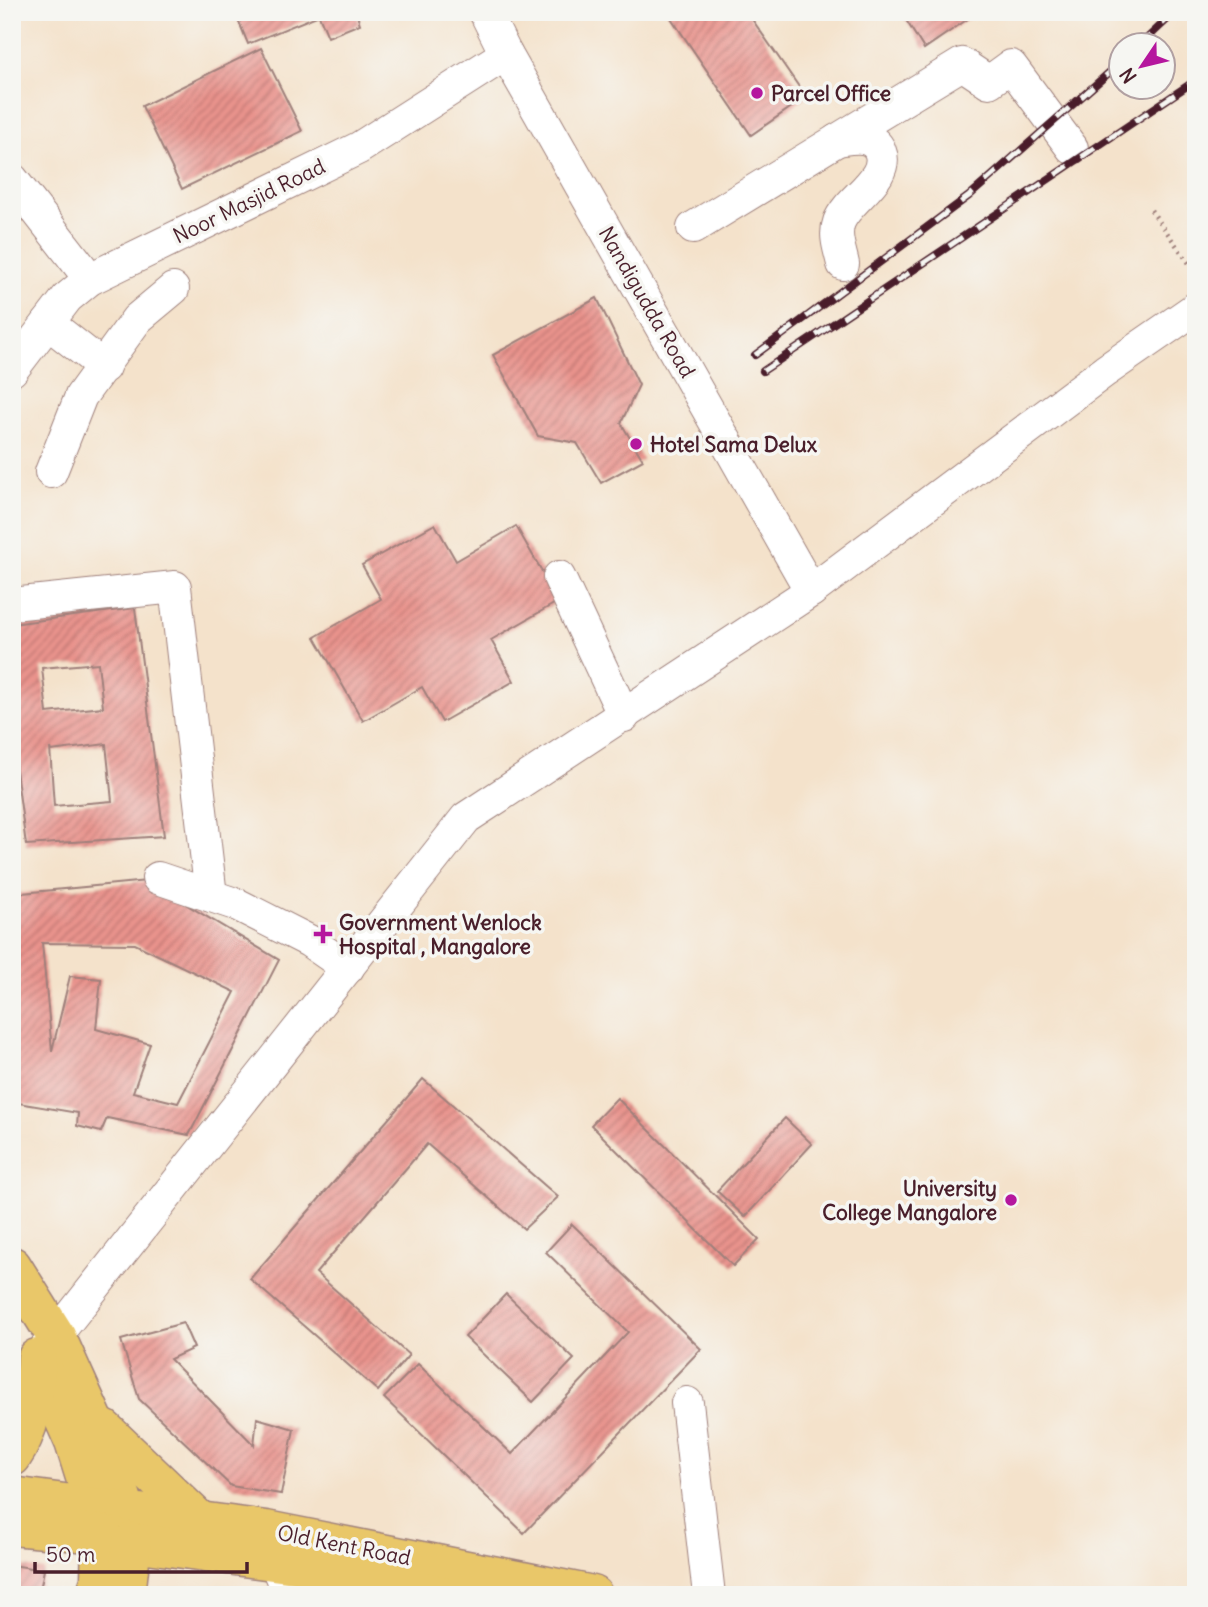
<svg xmlns="http://www.w3.org/2000/svg" width="1208" height="1607" viewBox="0 0 1208 1607" font-family="Delius,sans-serif">
<style>
.building{fill:url(#building-hatch);fill-rule:evenodd}
.lines{fill:none;stroke-linecap:round;stroke-linejoin:round}
.minor-casing{stroke:#9f807b;stroke-width:34}
.major-casing{stroke:#9f807b;stroke-width:41}
.path{stroke:#9f807b;stroke-width:4.5;stroke-dasharray:2 5;stroke-linecap:butt}
.minor{stroke:#fff;stroke-width:32}
.major{stroke:#e9c769;stroke-width:38}
.rail-casing{stroke:#4a1f2b;stroke-width:8}
.rail{stroke:#f6f6f2;stroke-width:5;stroke-dasharray:16;stroke-linecap:butt}
.poi-dot{fill:#b5179e;stroke:#f6f6f2;stroke-width:2.5}
.labels{text-anchor:middle;dominant-baseline:central;stroke-width:7;stroke-linejoin:round;paint-order:stroke}
.poi-label{font-size:21px;font-weight:bold;fill:#4a1f2b;stroke:#f6f6f2;text-anchor:start}
.street-label{font-size:21px;fill:#4a1f2b;stroke:#f6f6f2}
</style>
<defs>
<pattern id="building-hatch" width="6" height="6" patternUnits="userSpaceOnUse" patternTransform="scale(1.75)"><rect width="6" height="6" fill="#e9938c"/><path d="M-1 1l2-2M0 6l6-6M5 7l2-2" fill="none" stroke="#bf7773"/></pattern>
</defs>
<rect width="100%" height="100%" fill="#f6f6f2"/>
<filter id="ink" filterUnits="userSpaceOnUse"><feTurbulence type="fractalNoise" baseFrequency=".0143" numOctaves="2"/><feDisplacementMap in="SourceGraphic" scale="14" xChannelSelector="R" yChannelSelector="G"/><feConvolveMatrix kernelMatrix="1 2 1 2 8 2 1 2 1" color-interpolation-filters="sRGB"/></filter>
<filter id="wash" filterUnits="userSpaceOnUse"><feTurbulence type="fractalNoise" baseFrequency=".00686" numOctaves="4" result="noise"/><feDisplacementMap in="SourceGraphic" scale="28" xChannelSelector="R" yChannelSelector="G"/><feGaussianBlur stdDeviation="1.57" result="paint"/><feColorMatrix in="noise" values="0 0 0 0 0 0 0 0 0 0 0 0 0 0 0 0 0 1.4 0 .05"/><feComposite in="paint" operator="in"/></filter>
<g filter="url(#wash)">
<rect width="100%" height="100%" fill="#f4e2cb"/>
<g id="blocks">
<g class="building">
<path d="M 235,12 L 362,12 L 357,15 L 360,24 L 328,37 L 319,15 L 248,44 Z"/>
<path d="M 667,12 L 747,12 L 806,97 L 751,135 Z"/>
<path d="M 901,12 L 978,12 L 924,49 Z"/>
<path d="M 261,48 L 302,131 L 182,189 L 142,106 Z"/>
<path d="M 597,298 L 639,385 L 621,423 L 643,460 L 601,483 L 577,443 L 538,436 L 493,355 Z"/>
<path d="M 435,524 L 456,561 L 516,526 L 559,601 L 491,640 L 514,681 L 442,722 L 422,687 L 363,721 L 315,637 L 381,599 L 362,565 Z"/>
<path d="M 135,608 L 164,836 L 26,845 L 12,740 L 12,624 ZM 98,663 L 103,707 L 47,713 L 42,668 ZM 106,744 L 112,801 L 54,806 L 50,748 L 51,751 Z"/>
<path d="M 147,881 L 279,960 L 189,1135 L 107,1118 L 101,1132 L 77,1126 L 78,1113 L 12,1102 L 12,894 ZM 42,943 L 135,944 L 235,992 L 178,1103 L 133,1092 L 150,1044 L 96,1029 L 101,979 L 70,976 L 52,1051 Z"/>
<path d="M 423,1079 L 558,1197 L 524,1229 L 427,1144 L 316,1273 L 409,1355 L 378,1391 L 250,1279 Z"/>
<path d="M 617,1098 L 759,1239 L 733,1266 L 591,1125 Z"/>
<path d="M 785,1118 L 812,1144 L 745,1217 L 717,1191 Z"/>
<path d="M 572,1224 L 701,1349 L 524,1533 L 384,1398 L 418,1364 L 512,1454 L 628,1332 L 546,1252 Z"/>
<path d="M 506,1294 L 574,1359 L 533,1402 L 465,1337 Z"/>
<path d="M 183,1323 L 194,1348 L 170,1359 L 254,1445 L 257,1418 L 294,1429 L 281,1494 L 231,1486 L 139,1399 L 121,1340 Z"/>
<path d="M 12,1565 L 44,1570 L 39,1595 L 12,1595 Z"/>
</g>
</g>
</g>
<g filter="url(#ink)">
<use href="#blocks" fill-opacity="0" stroke="#9f807b" stroke-width="2"/>
<g class="lines">
<g class="minor-casing">
<g id="minor">
<path d="M 485,12 L 506,54 L 811,591"/>
<path d="M 837,140 C 852,138 873,133 880,151 C 891,178 848,198 839,222 C 834,236 840,250 843,264"/>
<path d="M 12,179 L 90,279"/>
<path d="M 693,228 L 962,64 L 989,82 L 1011,66 L 1072,148"/>
<path d="M 48,323 L 104,367"/>
<path d="M 12,370 L 67,298 L 90,279 L 359,148 L 506,54"/>
<path d="M 51,472 L 81,396 L 137,319 L 173,289"/>
<path d="M 559,577 L 624,716"/>
<path d="M 12,604 L 175,587 L 211,896"/>
<path d="M 158,878 L 238,905 L 309,941 L 348,968"/>
<path d="M 42,1353 L 466,818 L 811,591 L 1105,371 L 1196,308"/>
<path d="M 687,1403 L 709,1595"/>
<path d="M 274,1560 L 289,1595"/>
</g>
</g>
<g class="major-casing">
<g id="major">
<path d="M 12,1266 L 56,1336 L 102,1438 L 127,1513"/>
<path d="M 37,1358 L 74,1442 L 94,1506"/>
<path d="M 104,1429 L 200,1521"/>
<path d="M 12,1457 C 33,1427 34,1395 37,1360"/>
<path d="M 12,1496 L 266,1530 L 593,1595"/>
<path d="M 12,1526 L 101,1534 L 132,1542 L 354,1572 L 440,1595"/>
<path d="M 95,1595 L 100,1581 L 101,1534"/>
<path d="M 126,1595 L 132,1542"/>
</g>
</g>
<path class="path" d="M 1151,210 L 1196,273"/>
<use href="#minor" class="minor"/>
<use href="#major" class="major"/>
<g class="rail-casing">
<g id="rail">
<path d="M 1139,46 L 1175,12"/>
<path d="M 755,355 L 969,196 L 1120,63"/>
<path d="M 763,371 L 1196,80"/>
</g>
</g>
<use href="#rail" class="rail"/>
</g>
</g>
<g class="poi-dot">
<circle cx="757" cy="93" r="7"/>
<circle cx="636" cy="444" r="7"/>
<path d="M319.5 923.5h7v7h7v7h-7v7h-7v-7h-7v-7h7z"/>
<circle cx="1011" cy="1200" r="7"/>
</g>
<g class="labels">
<g class="poi-label">
<text x="771" y="93">Parcel Office</text>
<text x="650" y="444">Hotel Sama Delux</text>
<text x="339" y="922">Government Wenlock<tspan x="339" dy="24">Hospital , Mangalore</tspan></text>
<text x="997" y="1188" text-anchor="end">University<tspan x="997" dy="24">College Mangalore</tspan></text>
</g>
<g class="street-label">
<text transform="translate(249 201) rotate(-26)">Noor Masjid Road</text>
<text transform="translate(647 302) rotate(60)">Nandigudda Road</text>
<text transform="translate(344 1545) rotate(11)">Old Kent Road</text>
</g>
</g>
<rect width="1208" height="1607" fill="none" stroke="#f6f6f2" stroke-width="42"/>
<g transform="translate(1142 66) rotate(235)"><circle r="33" fill="#f6f6f2" stroke="#b1a0a2" stroke-width="2"/>
<path d="M0-5L12 26L0 18L-12 26Z" fill="#b5179e"/>
<text y="-10" font-size="19" font-weight="bold" text-anchor="middle" fill="#4a1f2b">N</text>
</g>
<path d="M35 1562v10h212v-10" fill="none" stroke="#4a1f2b" stroke-width="3.5"/>
<text x="46" y="1562" font-size="21" fill="#4a1f2b" stroke="#f6f6f2" stroke-width="5" paint-order="stroke">50 m</text>
</svg>
